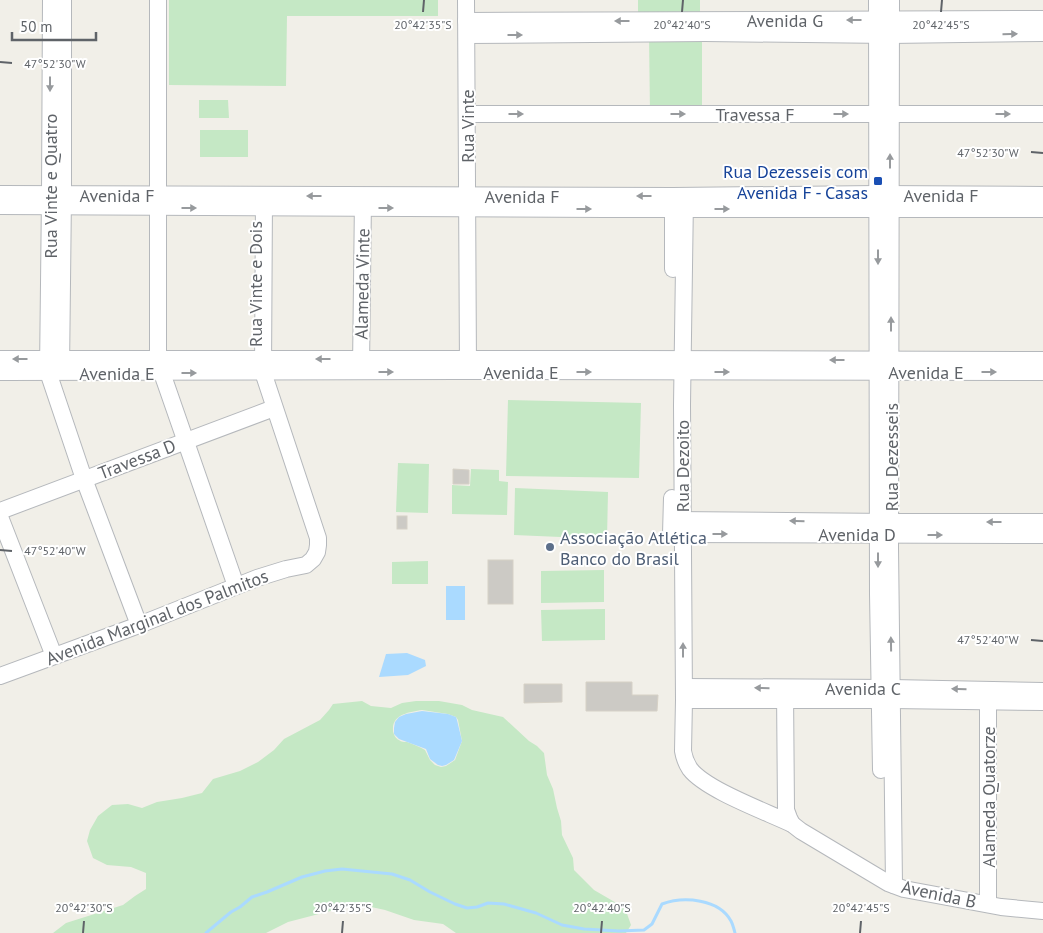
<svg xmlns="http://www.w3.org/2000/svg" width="1043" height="933" viewBox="0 0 1043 933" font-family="'PT Sans',sans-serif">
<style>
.green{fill:#c5e8c5;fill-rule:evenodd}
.water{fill:#aadaff}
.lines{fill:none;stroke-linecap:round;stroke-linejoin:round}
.stream{stroke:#aadaff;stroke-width:3}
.building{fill:#cccac5;stroke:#d6d1c6}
.minor-casing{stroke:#b5b8bc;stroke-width:18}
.minor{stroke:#fff;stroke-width:16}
.oneway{fill:#979a9d}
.ticks{fill:none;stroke:#5f6368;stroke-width:2}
.transit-dot{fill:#1a4fb4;stroke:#fff;stroke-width:2}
.service-dot{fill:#5c6f8a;stroke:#fff;stroke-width:2}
.labels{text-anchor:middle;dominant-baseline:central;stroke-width:4;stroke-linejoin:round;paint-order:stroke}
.street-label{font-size:18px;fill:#5f6368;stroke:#fff}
.transit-label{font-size:18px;fill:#164399;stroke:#fff;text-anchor:end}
.service-label{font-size:18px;fill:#4e5e75;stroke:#fff;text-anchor:start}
.ticks-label{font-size:12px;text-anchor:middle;fill:#5f6368;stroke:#fff;stroke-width:4;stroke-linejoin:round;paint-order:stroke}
</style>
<rect width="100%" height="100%" fill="#f1efe8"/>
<g class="green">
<path d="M 169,0 L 438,0 L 438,16 L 287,16 L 286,86 L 169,85 Z"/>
<rect x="638" y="0" width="62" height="21"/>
<path d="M 702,34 L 702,114 L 650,114 L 649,35 Z"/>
<path d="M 199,100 L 228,100 L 229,118 L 199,118 Z"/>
<rect x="200" y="130" width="48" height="27"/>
<path d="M 508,400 L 641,403 L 639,478 L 506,476 Z"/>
<path d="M 398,463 L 429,464 L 428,513 L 396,512 Z"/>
<path d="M 471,469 L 499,470 L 499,481 L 508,482 L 507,515 L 452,514 L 452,485 L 470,486 Z"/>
<path d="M 515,488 L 608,492 L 607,539 L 514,535 Z"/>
<path d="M 428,561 L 428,584 L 392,584 L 392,562 Z"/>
<path d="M 604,570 L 604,602 L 541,603 L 541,571 Z"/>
<path d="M 605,609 L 605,640 L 542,641 L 541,610 Z"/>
<path d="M 362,701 L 371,706 L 391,708 L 402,703 L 416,701 L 439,701 L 462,705 L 472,710 L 503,717 L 529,741 L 537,746 L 544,753 L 547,775 L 553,789 L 557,808 L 561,821 L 562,835 L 573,858 L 574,870 L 594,890 L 625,908 L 631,925 L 626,933 L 456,933 L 443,924 L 414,920 L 385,910 L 362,905 L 338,909 L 288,922 L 266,933 L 53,933 L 66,923 L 123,905 L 135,896 L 146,889 L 146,873 L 131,867 L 107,865 L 93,858 L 87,841 L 90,830 L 98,816 L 112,805 L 128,804 L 142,808 L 157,802 L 182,798 L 202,793 L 213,779 L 240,771 L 258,762 L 274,750 L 284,739 L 320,720 L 329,710 L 333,704 ZM 422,710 L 448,714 L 456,717 L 458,720 L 462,741 L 455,760 L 446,766 L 441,767 L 435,765 L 430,760 L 425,750 C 420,747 413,744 407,742 C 404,742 401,742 399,740 C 396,739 393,734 393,730 C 392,714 410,712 422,710 Z"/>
</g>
<g class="water">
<rect x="446" y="586" width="19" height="34"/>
<path d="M 407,653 L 425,660 L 426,666 L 408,675 L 379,677 L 386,654 Z"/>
<path d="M 422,711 L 448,714 L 456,717 L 457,720 L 462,741 L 454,760 L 446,765 L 442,766 L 438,765 L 430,759 L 426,749 L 399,739 L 394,734 L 394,728 L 395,722 L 399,717 L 406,714 Z"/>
</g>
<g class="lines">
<path class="stream" d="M 206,933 L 219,922 L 231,912 L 240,907 L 252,897 L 267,892 L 302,877 L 325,871 L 342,869 L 392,874 L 410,880 L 430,892 L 455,904 L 467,908 L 477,907 L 488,903 L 504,904 L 536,913 L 562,925 L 584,929 L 619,931 L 644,930 L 652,924 L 662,904 C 684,896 719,899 731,921 C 733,925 734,929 735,933"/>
</g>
<g class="building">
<path d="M 453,469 L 469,470 L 469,484 L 453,484 Z"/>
<rect x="397" y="516" width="10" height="13"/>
<rect x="488" y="560" width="25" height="44"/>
<path d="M 586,682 L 632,682 L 632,695 L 658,695 L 657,711 L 586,711 Z"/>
<path d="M 524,684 L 562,684 L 562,702 L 524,703 Z"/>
</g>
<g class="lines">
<g class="minor-casing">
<g id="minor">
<path d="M 51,0 L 50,195 L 48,372 L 84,479 L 139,625"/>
<path d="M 466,0 L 468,368"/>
<path d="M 877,0 L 878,594 L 881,770"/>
<path d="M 891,0 L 890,548 L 894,885"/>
<path d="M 466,21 L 1043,19"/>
<path d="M 467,35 L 705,33 L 890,35 L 1043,33"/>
<path d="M 467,114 L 1043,114"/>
<path d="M 0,194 L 673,196 L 878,194 L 1043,195"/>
<path d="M 673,198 L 673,269"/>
<path d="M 685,198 L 682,405 L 684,700 L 683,751 C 684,757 686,763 690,769 C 706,790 767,812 792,824 L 801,831 L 888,883 L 904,889 L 1001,907 L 1043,911"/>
<path d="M 0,206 L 606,209 L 1043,209"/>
<path d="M 0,359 L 617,359 L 1043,360"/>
<path d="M 158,359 L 158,0"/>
<path d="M 361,368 L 363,198"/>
<path d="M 61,370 L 63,195 L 63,0"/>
<path d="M 0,372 L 457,371 L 1043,372"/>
<path d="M 162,373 L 236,586"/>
<path d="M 672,498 L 671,534 L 1043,535"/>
<path d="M 0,511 L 274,408"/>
<path d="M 0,517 L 54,656"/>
<path d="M 673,520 L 890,522 L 1043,522"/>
<path d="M 0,676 L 139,625 L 257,578 L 286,569 L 306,565 L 313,559 L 317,552 L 318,545 L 318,538 L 263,372 L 264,197"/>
<path d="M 684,687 L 892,688 L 1043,691"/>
<path d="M 785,690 L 786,810 L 789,818 L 792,824"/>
<path d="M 684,700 L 892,700 L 1043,702"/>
<path d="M 988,904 L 988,692"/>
</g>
</g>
<use href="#minor" class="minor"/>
</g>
<defs><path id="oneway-solid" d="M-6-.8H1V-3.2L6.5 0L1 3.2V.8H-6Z" transform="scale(1.25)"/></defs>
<g class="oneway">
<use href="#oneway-solid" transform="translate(854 20) rotate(180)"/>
<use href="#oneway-solid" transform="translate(622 21) rotate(180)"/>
<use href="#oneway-solid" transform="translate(1010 34) rotate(-1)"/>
<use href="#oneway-solid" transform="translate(515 35)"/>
<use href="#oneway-solid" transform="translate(50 84) rotate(90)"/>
<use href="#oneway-solid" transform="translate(516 114)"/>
<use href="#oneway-solid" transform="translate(678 114)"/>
<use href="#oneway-solid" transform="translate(841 114)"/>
<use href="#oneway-solid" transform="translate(1003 114)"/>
<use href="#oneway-solid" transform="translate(890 161) rotate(-90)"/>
<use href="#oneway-solid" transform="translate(314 196) rotate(-180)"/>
<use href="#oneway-solid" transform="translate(644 196) rotate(-180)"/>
<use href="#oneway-solid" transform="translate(189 208)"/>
<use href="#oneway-solid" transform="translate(386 208)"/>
<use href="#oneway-solid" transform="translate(584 209)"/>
<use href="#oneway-solid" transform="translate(722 209)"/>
<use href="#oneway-solid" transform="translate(878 257) rotate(90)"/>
<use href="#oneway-solid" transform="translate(891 324) rotate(-90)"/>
<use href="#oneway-solid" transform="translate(20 359) rotate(-180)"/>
<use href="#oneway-solid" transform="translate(323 359) rotate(180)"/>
<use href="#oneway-solid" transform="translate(837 360) rotate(-180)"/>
<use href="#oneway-solid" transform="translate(386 372)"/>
<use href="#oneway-solid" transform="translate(584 372)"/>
<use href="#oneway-solid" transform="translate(722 372)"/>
<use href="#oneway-solid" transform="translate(989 372)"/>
<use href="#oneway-solid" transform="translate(189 373)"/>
<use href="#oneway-solid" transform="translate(797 521) rotate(-179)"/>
<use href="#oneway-solid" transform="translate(994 522) rotate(180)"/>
<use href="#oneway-solid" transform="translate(720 534)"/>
<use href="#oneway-solid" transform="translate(935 535)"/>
<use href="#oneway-solid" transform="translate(878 560) rotate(90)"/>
<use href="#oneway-solid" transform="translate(891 644) rotate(-91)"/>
<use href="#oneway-solid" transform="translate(683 650) rotate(-90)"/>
<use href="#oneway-solid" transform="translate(762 688) rotate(-179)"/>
<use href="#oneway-solid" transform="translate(959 689) rotate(-179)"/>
</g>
<path class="ticks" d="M 423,12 L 424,0M 682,12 L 683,0M 941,12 L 942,0M 0,62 L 12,63M 1031,152 L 1043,153M 0,550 L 12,551M 1031,640 L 1043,641M 83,933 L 84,921M 342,933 L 343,921M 601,933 L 602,921M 860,933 L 861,921"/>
<rect class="transit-dot" x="873" y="176" width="10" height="10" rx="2.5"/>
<circle class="service-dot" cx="550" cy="547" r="5"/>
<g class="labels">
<g class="street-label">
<text x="785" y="20">Avenida G</text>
<text x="755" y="114">Travessa F</text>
<text transform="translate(467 126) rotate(-90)">Rua Vinte</text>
<text transform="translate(50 186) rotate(-90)">Rua Vinte e Quatro</text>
<text x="117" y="195">Avenida F</text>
<text x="941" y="195">Avenida F</text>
<text x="522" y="196">Avenida F</text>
<text transform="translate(255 284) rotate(-90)">Rua Vinte e Dois</text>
<text transform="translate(362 284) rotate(-89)">Alameda Vinte</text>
<text x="521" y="372">Avenida E</text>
<text x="926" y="372">Avenida E</text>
<text x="117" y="373">Avenida E</text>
<text transform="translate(891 457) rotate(-90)">Rua Dezesseis</text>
<text transform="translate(137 459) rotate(-21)">Travessa D</text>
<text transform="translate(682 466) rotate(-90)">Rua Dezoito</text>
<text x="857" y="534">Avenida D</text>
<text transform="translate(157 617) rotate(-21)">Avenida Marginal dos Palmitos</text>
<text x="863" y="688">Avenida C</text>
<text transform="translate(988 797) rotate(-90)">Alameda Quatorze</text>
<text transform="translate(939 894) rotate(12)">Avenida B</text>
</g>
<g class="transit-label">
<text x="868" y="171">Rua Dezesseis com<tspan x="868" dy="21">Avenida F - Casas</tspan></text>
</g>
<g class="service-label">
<text x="560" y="537">Associação Atlética<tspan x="560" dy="21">Banco do Brasil</tspan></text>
</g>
</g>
<g class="ticks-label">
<text x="423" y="29">20°42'35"S</text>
<text x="682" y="29">20°42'40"S</text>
<text x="941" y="29">20°42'45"S</text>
<text x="55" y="68">47°52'30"W</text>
<text x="988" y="157">47°52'30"W</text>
<text x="55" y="555">47°52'40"W</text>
<text x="988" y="644">47°52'40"W</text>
<text x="84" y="912">20°42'30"S</text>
<text x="343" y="912">20°42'35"S</text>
<text x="602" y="912">20°42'40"S</text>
<text x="861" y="912">20°42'45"S</text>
</g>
<path d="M12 32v8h84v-8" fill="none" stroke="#5f6368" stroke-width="2.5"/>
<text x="20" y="32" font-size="15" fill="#5f6368" stroke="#ffffff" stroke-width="4" paint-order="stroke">50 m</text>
</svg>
